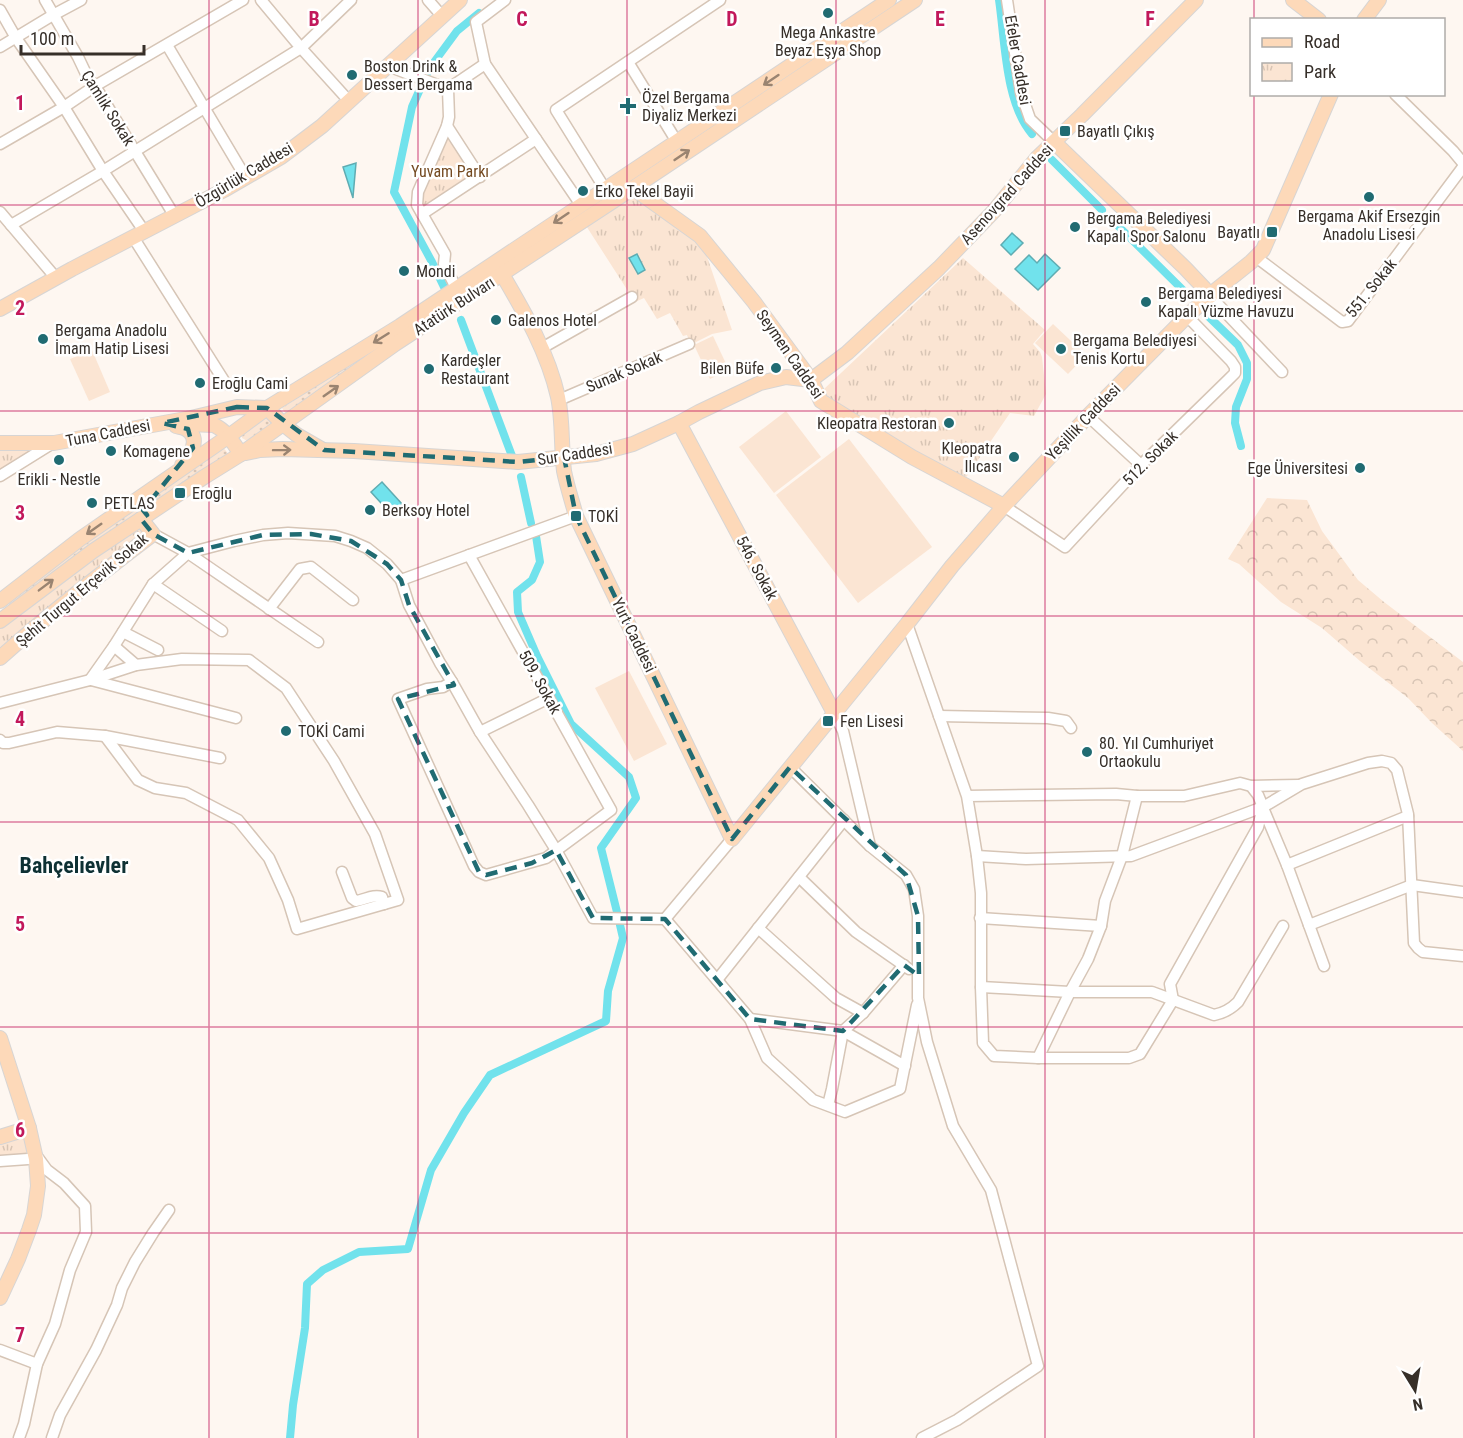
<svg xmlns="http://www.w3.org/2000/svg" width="1463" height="1438" viewBox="0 0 1463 1438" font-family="'Roboto Condensed',sans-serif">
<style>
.grass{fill:url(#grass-dots)}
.forest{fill:url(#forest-crowns)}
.park{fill:url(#park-tufts)}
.pitch{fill:#fbe5d3}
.water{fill:#71e2ec;stroke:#5facb2;stroke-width:1.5}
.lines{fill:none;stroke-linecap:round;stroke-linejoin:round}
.canal{stroke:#71e2ec;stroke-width:8}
.minor-casing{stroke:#d6c5b6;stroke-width:13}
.major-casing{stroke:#d7d5d4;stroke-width:16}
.minor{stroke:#fff;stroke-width:10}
.major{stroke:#fdd9b9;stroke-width:14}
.oneway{stroke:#9a8471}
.marked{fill:none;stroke:#206b72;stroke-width:4.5;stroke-dasharray:12 8;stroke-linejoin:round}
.grid{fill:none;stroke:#c2185b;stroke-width:1.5;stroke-opacity:0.55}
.poi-dot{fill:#206b72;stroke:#fff;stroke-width:2}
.labels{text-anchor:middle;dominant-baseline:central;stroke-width:5;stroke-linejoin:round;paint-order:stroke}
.poi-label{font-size:16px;fill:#362f29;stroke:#fff;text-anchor:start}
.street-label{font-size:16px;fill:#362f29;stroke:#fff}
.park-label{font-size:16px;fill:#744a21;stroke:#fff}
.district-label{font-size:22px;font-weight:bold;fill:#0e3134;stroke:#fff}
.grid-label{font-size:20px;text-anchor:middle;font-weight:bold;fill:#c2185b;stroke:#fff;stroke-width:5;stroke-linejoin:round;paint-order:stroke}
</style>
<defs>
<pattern id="grass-dots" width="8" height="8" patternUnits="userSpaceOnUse" patternTransform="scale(1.5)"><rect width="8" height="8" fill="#fbe5d3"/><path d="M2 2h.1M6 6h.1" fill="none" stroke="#d8c5b5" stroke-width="1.8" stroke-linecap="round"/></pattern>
<pattern id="forest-crowns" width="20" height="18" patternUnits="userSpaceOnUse" patternTransform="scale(1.5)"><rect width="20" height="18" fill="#fbe5d3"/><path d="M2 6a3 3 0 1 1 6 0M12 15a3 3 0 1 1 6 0" fill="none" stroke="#d8c5b5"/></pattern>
<pattern id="park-tufts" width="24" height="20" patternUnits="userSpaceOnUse" patternTransform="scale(1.5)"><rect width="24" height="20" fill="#fbe5d3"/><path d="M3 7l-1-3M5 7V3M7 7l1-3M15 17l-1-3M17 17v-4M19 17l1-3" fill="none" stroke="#d8c5b5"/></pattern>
</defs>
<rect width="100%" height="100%" fill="#fef7f1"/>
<g class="grass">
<path d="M 396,335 L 287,416 L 282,408 Z"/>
<path d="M 267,418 L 271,419 L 273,423 L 249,442 L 242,438 L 242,434 Z"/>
<path d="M 223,447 L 229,455 L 10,605 L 6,602 L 84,544 Z"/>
</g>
<path class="forest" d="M 1267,498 L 1307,500 L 1322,531 L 1358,580 L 1384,602 L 1463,662 L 1463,751 L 1432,723 L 1408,698 L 1360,661 L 1322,628 L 1281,602 L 1239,564 L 1228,559 Z"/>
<g class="park">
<path d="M 447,126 L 480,177 L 422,214 L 418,192 Z"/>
<path d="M 633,188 L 700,236 L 732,330 L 712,334 L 692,344 L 687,335 L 683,336 L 670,313 L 657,319 L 644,298 L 635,302 L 583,221 Z"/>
<path d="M 963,258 L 1045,330 L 1033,344 L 1040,352 L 1042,357 L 1046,394 L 1034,416 L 1010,413 L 965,479 L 913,451 L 824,395 L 824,389 Z"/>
<path d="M 0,443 L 54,443 L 0,476 Z"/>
<path d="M 141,519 L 153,534 L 0,658 L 0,621 Z"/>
<path d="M 29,1128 L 36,1159 L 0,1161 L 0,1137 Z"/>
</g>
<g class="pitch">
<path d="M 1053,324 L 1086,355 L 1068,374 L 1035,343 Z"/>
<path d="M 713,336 L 729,370 L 710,379 L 694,345 Z"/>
<path d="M 92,350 L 110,392 L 89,401 L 70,359 Z"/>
<path d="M 786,411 L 821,457 L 774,493 L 739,447 Z"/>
<path d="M 849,439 L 932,547 L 858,603 L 776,495 Z"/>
<path d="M 629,671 L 667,744 L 634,761 L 595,688 Z"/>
</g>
<g class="water">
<path d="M 356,163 L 353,197 L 353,198 L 343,167 Z"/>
<path d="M 1012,233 L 1023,243 L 1011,255 L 1001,245 Z"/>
<path d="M 637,254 L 645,270 L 638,274 L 629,258 Z"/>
<path d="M 1045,254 L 1060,268 L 1038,290 L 1015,269 L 1029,255 L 1037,263 Z"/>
<path d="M 382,482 L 402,504 L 391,514 L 371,492 Z"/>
</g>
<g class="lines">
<g class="canal">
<path d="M 999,0 C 1005,40 1005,103 1032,134"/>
<path d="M 1052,160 L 1102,210"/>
<path d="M 1110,218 L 1187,294"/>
<path d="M 444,287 L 432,262 L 394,192 L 412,107 L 429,69 L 457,31 L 479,13"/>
<path d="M 1208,316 L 1238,345 L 1247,363 L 1247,379 L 1236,407 L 1235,423 L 1241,446"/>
<path d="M 461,320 L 512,456"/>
<path d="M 521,477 L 531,523"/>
<path d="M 536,536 L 540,562 L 532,580 L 517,592 L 518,612 L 537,656 L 571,724 L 629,777 L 636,798 L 601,848 L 617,912"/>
<path d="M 290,1438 L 293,1405 L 305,1328 L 307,1284 L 323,1270 L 359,1252 L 408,1249 L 431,1170 L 464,1113 L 490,1075 L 606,1021 L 608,991 L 623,938 L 620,925"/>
</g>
<g class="minor-casing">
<g id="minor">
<path d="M 45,0 L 78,57 L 88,78 L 95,86 L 174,215"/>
<path d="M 428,0 L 442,16"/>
<path d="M 1007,0 L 1021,93 L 1030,119 L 1054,142"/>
<path d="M 0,10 L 16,38 L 64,107 L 103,171 L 144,231"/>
<path d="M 167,45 L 246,178"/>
<path d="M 0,47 L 53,15 L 81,0"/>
<path d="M 628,62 L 677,142"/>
<path d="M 485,64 L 476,22 L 505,0"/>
<path d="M 388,66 L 448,89 L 449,117 L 447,126 L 418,192 L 417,205 L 445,254 L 444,264 L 456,288"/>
<path d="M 448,89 L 485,64 L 581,205"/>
<path d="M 1395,94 L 1453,151 L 1463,163"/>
<path d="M 349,101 L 301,48 L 351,0"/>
<path d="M 447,126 L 480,177"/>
<path d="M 0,144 L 64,107 L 95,86 L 243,0"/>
<path d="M 605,189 L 556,110 L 720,0"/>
<path d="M 0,212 L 56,278"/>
<path d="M 422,214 L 536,139"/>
<path d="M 11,225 L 103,171 L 301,48 L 261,0"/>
<path d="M 133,237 L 226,384"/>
<path d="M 1256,257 L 1342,322 L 1348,321 L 1463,167"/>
<path d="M 1210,296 L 1282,372"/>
<path d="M 542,348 L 632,297"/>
<path d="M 559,400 L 689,344"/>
<path d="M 1088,416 L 1141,465"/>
<path d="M 0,476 L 53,443"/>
<path d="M 1004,506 L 1065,547 L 1141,465 L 1228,380 L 1235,373 L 1235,367 L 1231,361 L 1187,316"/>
<path d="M 153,534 L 188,553 L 318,642"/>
<path d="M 401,580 L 576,516"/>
<path d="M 153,584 L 222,631"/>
<path d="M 269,609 L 300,569 L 311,567 L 353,600"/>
<path d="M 907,624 L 967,796 L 977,856 L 981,893 L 981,987 L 983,1043 L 994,1056 L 1038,1058 L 1129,1058 L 1140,1054 L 1173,1000 L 1170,984 L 1258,827 L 1263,807 L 1258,795 L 1251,786 L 1240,783 L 1184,796 L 1137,796 L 1116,794 L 967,796"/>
<path d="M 123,632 L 158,650"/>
<path d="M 114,646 L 136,665"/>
<path d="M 90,680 L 114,646 L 153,584 L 188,553 L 234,541 L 263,535 L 288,533 L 335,536 L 351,541 L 367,548 L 387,564 L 401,580 L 409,605 L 440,663 L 452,682 L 443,687 L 427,689 L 398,699 L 474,866 L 479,872 L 486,875 L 546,858 L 611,810 L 469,555"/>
<path d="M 91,680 L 236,718"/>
<path d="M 452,682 L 480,732 L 528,805 L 556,850 L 593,918 L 665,919 L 750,1019 L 767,1058 L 813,1100 L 845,1112 L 900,1089 L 917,1005"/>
<path d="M 0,703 L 90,680 L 136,665 L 182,659 L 249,660 L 286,688 L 334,761 L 375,834 L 398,900 L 297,929 L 288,900 L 269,858 L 238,820 L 186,793 L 155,788 L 138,780 L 105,736"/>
<path d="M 834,713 L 843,731 L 870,846"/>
<path d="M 939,716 L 1048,718 L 1066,721 L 1071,728"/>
<path d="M 480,732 L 549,698"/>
<path d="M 0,740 L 3,743 L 9,743 L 57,732 L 105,736 L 220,758"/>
<path d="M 790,767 L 870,846 L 906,875 L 914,889 L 918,916 L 918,998 L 927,1042 L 953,1126 L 991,1190 L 1038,1366 L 957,1420 L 922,1438"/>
<path d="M 1251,786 L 1299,785"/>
<path d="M 1263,808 L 1287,865 L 1324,966"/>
<path d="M 977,856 L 1026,859 L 1131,856 L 1263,807 L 1302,784 L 1368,763 L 1382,761 L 1391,763 L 1397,770 L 1408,814 L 1414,943 L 1418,948 L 1423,952 L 1463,956"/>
<path d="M 1287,865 L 1408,816"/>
<path d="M 342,872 L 352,898 L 356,901 C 365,900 373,894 382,897 L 384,904"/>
<path d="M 799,877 L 856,932 L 909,969"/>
<path d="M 980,918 L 1101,926"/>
<path d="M 665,919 L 732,839"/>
<path d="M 1309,925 L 1412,885 L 1463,892"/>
<path d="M 758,928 L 836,998 L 863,1013"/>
<path d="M 717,980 L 844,820"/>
<path d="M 981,987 L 1070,992 L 1152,992 L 1214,1015 C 1224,1013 1231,1009 1238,1002 L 1283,926"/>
<path d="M 750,1019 L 843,1031 L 905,1066"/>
<path d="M 1038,1058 L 1070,992 L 1088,959 L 1101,926 L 1105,901 L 1122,856 L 1137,796"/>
<path d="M 828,1105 L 832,1089 L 843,1031 L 863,1013 L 904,965"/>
<path d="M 0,1161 L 28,1159"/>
<path d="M 0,1350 L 37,1364"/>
<path d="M 19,1438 L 24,1424 L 37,1364 L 55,1324 L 70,1270 L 86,1232 L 85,1206 L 64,1183 L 47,1170 L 36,1155"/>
<path d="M 52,1438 L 60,1415 L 96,1350 L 117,1305 L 122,1288 L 135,1262 L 153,1233 L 169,1210"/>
</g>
</g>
<g class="major-casing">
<g id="major">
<path d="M 1293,0 L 1319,20"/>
<path d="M 1364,20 L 1379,0"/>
<path d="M 1054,142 L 1185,268 L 1204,288 L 1210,296"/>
<path d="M 633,188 L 700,236 L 754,302 L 811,380 L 821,401 L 912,457 L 1004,506"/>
<path d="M 502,274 C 525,313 548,353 558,397 C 563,421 561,446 564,471 C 567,486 572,501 576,516 L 732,839 L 907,624 L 952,566 L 1004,506 L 1088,416 L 1187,316 L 1216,290 L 1251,262 L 1263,250 L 1331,94"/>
<path d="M 0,309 L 72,269 L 224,190 L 281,157 L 322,126 L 460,0"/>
<path d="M 811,380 L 847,353 L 939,268 L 994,211 L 1037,158 L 1082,115 L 1196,0"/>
<path d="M 267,408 L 283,424 L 297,435 L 323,450"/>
<path d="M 679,423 L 834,713"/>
<path d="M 188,424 L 214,425 C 227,431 233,443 241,454"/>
<path d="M 176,426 C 179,427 183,427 186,429 C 202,437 190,456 182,465"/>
<path d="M 0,443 L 54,443 L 191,418 L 237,407 L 267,408"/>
<path d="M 246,453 L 260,450 L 283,449 L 354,451 L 518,462 L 596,454 L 633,444 L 679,423 L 699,412 L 760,383 L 786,377 L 811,380"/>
<path d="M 0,601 L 80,539 L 229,436 L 267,408 L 400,326 L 889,0"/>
<path d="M 0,621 L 93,551 L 204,477 L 241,454 L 395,344 L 633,188 L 915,0"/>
<path d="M 0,658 C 49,614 100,574 153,534 L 141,519"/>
<path d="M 0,1038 L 29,1128 L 36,1159 L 38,1186 L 34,1215 L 29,1230 L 18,1259 L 0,1298"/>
<path d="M 0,1137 L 29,1128"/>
</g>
</g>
<use href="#minor" class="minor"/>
<use href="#major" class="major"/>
</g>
<defs><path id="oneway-shaft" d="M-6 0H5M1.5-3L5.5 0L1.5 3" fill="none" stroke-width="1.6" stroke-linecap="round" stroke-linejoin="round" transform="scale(1.5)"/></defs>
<g class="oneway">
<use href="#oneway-shaft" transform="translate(771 80) rotate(146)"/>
<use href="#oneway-shaft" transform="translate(682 155) rotate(-34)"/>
<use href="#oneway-shaft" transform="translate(561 218) rotate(146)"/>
<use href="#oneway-shaft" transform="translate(381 338) rotate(148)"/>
<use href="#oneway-shaft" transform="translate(331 391) rotate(-35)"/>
<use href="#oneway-shaft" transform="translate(282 450) rotate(-1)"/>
<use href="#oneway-shaft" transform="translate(94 529) rotate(145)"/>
<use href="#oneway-shaft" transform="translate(46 585) rotate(-37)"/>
</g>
<path class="marked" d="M 237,407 L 267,408 L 324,450 L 518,462 L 564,457 L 576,516 L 732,839 L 790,767 L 906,875 L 918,916 L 919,976 L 904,965 L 843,1031 L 750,1019 L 665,919 L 593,918 L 556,850 L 532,863 L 486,875 L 479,872 L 398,699 L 454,685 L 409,605 L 401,580 L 387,564 L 351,541 L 311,534 L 263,535 L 188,553 L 153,534 L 141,519 L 147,515 L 143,510 L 193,448 L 188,429 L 162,423 Z"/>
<path class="grid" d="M 209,0 L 209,1438M 418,0 L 418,1438M 627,0 L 627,1438M 836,0 L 836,1438M 1045,0 L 1045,1438M 1254,0 L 1254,20M 1254,94 L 1254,1438M 0,205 L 1463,205M 0,411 L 1463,411M 0,616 L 1463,616M 0,822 L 1463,822M 0,1027 L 1463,1027M 0,1233 L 1463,1233"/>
<g class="poi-dot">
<circle cx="828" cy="13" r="6"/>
<circle cx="352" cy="75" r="6"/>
<path d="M625 97h6v6h6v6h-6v6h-6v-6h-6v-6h6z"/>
<rect x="1059" y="125" width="12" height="12" rx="3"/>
<circle cx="583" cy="191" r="6"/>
<circle cx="1369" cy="197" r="6"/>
<circle cx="1075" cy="227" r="6"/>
<rect x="1266" y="226" width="12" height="12" rx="3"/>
<circle cx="404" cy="271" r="6"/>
<circle cx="1146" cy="302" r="6"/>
<circle cx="496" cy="320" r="6"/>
<circle cx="43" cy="339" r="6"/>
<circle cx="1061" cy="349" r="6"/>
<circle cx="776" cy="368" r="6"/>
<circle cx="429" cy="369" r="6"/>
<circle cx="200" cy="383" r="6"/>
<circle cx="949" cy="423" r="6"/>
<circle cx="111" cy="451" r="6"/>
<circle cx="1014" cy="457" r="6"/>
<circle cx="59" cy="460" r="6"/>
<circle cx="1360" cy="468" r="6"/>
<rect x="174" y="487" width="12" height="12" rx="3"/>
<circle cx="92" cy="503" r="6"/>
<circle cx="370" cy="510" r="6"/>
<rect x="570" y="510" width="12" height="12" rx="3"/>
<rect x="822" y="715" width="12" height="12" rx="3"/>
<circle cx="286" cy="731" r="6"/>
<circle cx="1087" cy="752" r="6"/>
</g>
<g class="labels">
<g class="poi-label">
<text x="828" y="32" text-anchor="middle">Mega Ankastre<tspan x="828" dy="18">Beyaz Eşya Shop</tspan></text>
<text x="364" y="66">Boston Drink &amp;<tspan x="364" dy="18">Dessert Bergama</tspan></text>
<text x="642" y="97">Özel Bergama<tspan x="642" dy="18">Diyaliz Merkezi</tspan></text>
<text x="1077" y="131">Bayatlı Çıkış</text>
<text x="595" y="191">Erko Tekel Bayii</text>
<text x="1369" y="216" text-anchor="middle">Bergama Akif Ersezgin<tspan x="1369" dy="18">Anadolu Lisesi</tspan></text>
<text x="1087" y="218">Bergama Belediyesi<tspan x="1087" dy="18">Kapalı Spor Salonu</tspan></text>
<text x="1260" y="232" text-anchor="end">Bayatlı</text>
<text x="416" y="271">Mondi</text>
<text x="1158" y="293">Bergama Belediyesi<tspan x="1158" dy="18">Kapalı Yüzme Havuzu</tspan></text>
<text x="508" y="320">Galenos Hotel</text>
<text x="55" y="330">Bergama Anadolu<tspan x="55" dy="18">İmam Hatip Lisesi</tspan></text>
<text x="1073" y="340">Bergama Belediyesi<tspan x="1073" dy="18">Tenis Kortu</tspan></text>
<text x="441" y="360">Kardeşler<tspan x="441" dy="18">Restaurant</tspan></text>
<text x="764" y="368" text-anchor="end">Bilen Büfe</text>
<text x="212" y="383">Eroğlu Cami</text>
<text x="937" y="423" text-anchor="end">Kleopatra Restoran</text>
<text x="1002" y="448" text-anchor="end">Kleopatra<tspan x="1002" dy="18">Ilıcası</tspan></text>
<text x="123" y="451">Komagene</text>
<text x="1348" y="468" text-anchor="end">Ege Üniversitesi</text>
<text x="59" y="479" text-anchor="middle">Erikli - Nestle</text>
<text x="192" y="493">Eroğlu</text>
<text x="104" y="503">PETLAS</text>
<text x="382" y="510">Berksoy Hotel</text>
<text x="588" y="516">TOKİ</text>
<text x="840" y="721">Fen Lisesi</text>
<text x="298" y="731">TOKİ Cami</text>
<text x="1099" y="743">80. Yıl Cumhuriyet<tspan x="1099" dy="18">Ortaokulu</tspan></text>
</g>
<g class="street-label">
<text transform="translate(1018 60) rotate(80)">Efeler Caddesi</text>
<text transform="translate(108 108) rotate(58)">Çamlık Sokak</text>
<text transform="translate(244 175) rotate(-31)">Özgürlük Caddesi</text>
<text transform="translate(1007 194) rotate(-48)">Asenovgrad Caddesi</text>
<text transform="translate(1371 288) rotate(-51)">551. Sokak</text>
<text transform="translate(454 306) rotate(-33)">Atatürk Bulvarı</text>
<text transform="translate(790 354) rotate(55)">Seymen Caddesi</text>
<text transform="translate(624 372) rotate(-23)">Sunak Sokak</text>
<text transform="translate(1083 422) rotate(-46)">Yeşillik Caddesi</text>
<text transform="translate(108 433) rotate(-11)">Tuna Caddesi</text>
<text transform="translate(575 454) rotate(-9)">Sur Caddesi</text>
<text transform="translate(1150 458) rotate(-45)">512. Sokak</text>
<text transform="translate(757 568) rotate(62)">546. Sokak</text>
<text transform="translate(82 590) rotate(-40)">Şehit Turgut Erçevik Sokak</text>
<text transform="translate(634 635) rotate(64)">Yurt Caddesi</text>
<text transform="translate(540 682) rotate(61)">509. Sokak</text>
</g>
<g class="park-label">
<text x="450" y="171">Yuvam Parkı</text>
</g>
<g class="district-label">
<text x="74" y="865">Bahçelievler</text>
</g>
</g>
<g class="grid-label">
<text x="314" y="26">B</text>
<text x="522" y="26">C</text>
<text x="732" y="26">D</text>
<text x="940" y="26">E</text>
<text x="1150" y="26">F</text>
<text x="20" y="110">1</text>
<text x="20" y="315">2</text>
<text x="20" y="520">3</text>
<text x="20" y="726">4</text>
<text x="20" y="931">5</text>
<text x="20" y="1137">6</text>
<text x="20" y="1342">7</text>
</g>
<rect x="1250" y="18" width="195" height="78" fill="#ffffff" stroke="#afaca9" stroke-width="1.5"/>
<rect x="1262" y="38" width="30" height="9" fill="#fdd9b9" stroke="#afaca9" stroke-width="1.5"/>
<text x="1304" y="48" font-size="18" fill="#362f29">Road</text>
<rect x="1262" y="63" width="30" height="18" fill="url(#park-tufts)" stroke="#afaca9" stroke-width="1.5"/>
<text x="1304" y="78" font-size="18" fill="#362f29">Park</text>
<g transform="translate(1415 1390) rotate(169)" stroke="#ffffff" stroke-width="4.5" paint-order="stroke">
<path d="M0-4.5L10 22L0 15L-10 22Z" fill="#362f29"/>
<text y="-9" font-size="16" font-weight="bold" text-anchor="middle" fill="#362f29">N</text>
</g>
<path d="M21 45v9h123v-9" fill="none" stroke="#362f29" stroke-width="3"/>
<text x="30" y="45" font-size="18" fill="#362f29" stroke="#ffffff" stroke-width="4.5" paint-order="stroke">100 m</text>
</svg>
